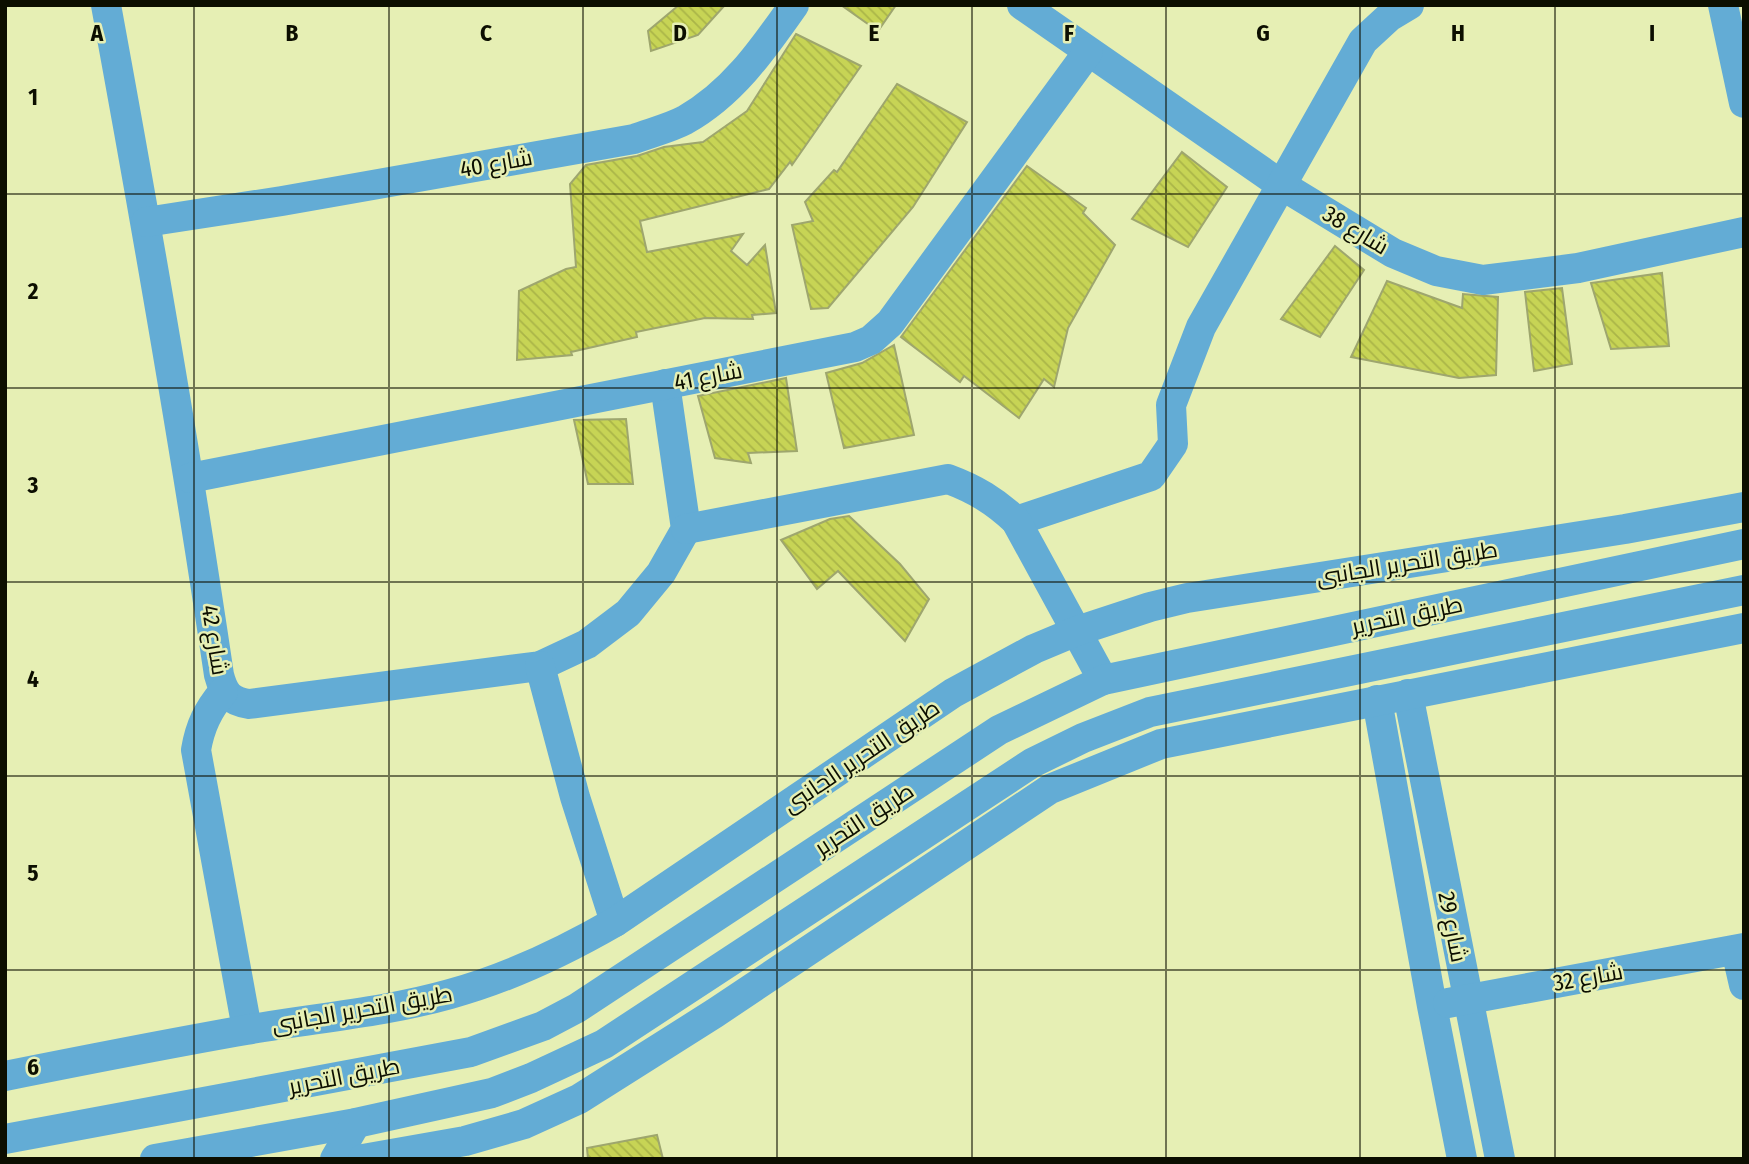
<svg xmlns="http://www.w3.org/2000/svg" width="1749" height="1164" viewBox="0 0 1749 1164" font-family="'Fira Sans Condensed',Cairo,sans-serif">
<style>
.building{fill:url(#building-back-hatch);stroke:#9ea66e;stroke-width:2}
.lines{fill:none;stroke-linecap:round;stroke-linejoin:round}
.minor{stroke:#63acd5;stroke-width:30}
.grid{fill:none;stroke:#0c0e00;stroke-width:2;stroke-opacity:0.55}
.labels{text-anchor:middle;dominant-baseline:central;stroke-width:5;stroke-linejoin:round;paint-order:stroke}
.street-label{font-size:23px;fill:#0c0e00;stroke:#e6efb4}
.grid-label{font-size:23px;text-anchor:middle;font-weight:bold;fill:#0c0e00;stroke:#e6efb4;stroke-width:5;stroke-linejoin:round;paint-order:stroke}
</style>
<defs>
<pattern id="building-back-hatch" width="6" height="6" patternUnits="userSpaceOnUse" patternTransform="scale(1.75)"><rect width="6" height="6" fill="#c7d455"/><path d="M-1 5l2 2M0 0l6 6M5-1l2 2" fill="none" stroke="#aab548"/></pattern>
</defs>
<rect width="100%" height="100%" fill="#e6efb4"/>
<g class="building">
<path d="M 679,5 L 725,5 L 698,35 L 651,51 L 648,31 Z"/>
<path d="M 841,5 L 896,5 L 878,31 Z"/>
<path d="M 796,34 L 861,66 L 792,165 L 790,162 L 769,189 L 640,221 L 647,252 L 743,234 L 731,251 L 747,265 L 765,245 L 776,313 L 752,315 L 753,319 L 705,318 L 636,332 L 637,337 L 571,352 L 572,355 L 517,360 L 519,291 L 566,269 L 576,267 L 570,184 L 586,165 L 637,156 L 664,147 L 703,142 L 747,111 Z"/>
<path d="M 897,84 L 967,122 L 913,207 L 828,308 L 811,309 L 792,225 L 813,221 L 805,202 L 834,170 L 837,172 Z"/>
<path d="M 1182,152 L 1227,187 L 1188,247 L 1132,219 Z"/>
<path d="M 1027,166 L 1086,208 L 1083,213 L 1115,245 L 1068,328 L 1054,387 L 1044,379 L 1019,418 L 964,376 L 960,382 L 901,337 Z"/>
<path d="M 1335,246 L 1364,270 L 1320,337 L 1281,319 Z"/>
<path d="M 1662,273 L 1669,346 L 1611,349 L 1591,283 Z"/>
<path d="M 1387,281 L 1462,308 L 1463,294 L 1498,297 L 1496,375 L 1459,378 L 1351,357 Z"/>
<path d="M 1562,288 L 1572,364 L 1534,371 L 1525,292 Z"/>
<path d="M 894,345 L 914,435 L 844,448 L 826,373 L 862,363 Z"/>
<path d="M 786,378 L 797,451 L 748,453 L 751,463 L 715,458 L 698,396 Z"/>
<path d="M 626,419 L 633,484 L 588,484 L 574,420 Z"/>
<path d="M 849,516 L 900,564 L 929,599 L 905,641 L 838,571 L 817,589 L 781,540 L 830,519 Z"/>
<path d="M 657,1135 L 663,1159 L 588,1159 L 587,1148 Z"/>
</g>
<g class="lines">
<g class="minor">
<path d="M 106,5 C 147,228 186,451 219,675 C 224,694 230,701 249,704 L 540,666 L 587,644 L 628,613 L 661,573 L 686,529 L 665,384"/>
<path d="M 1022,5 L 1283,186 L 1393,253 L 1436,271 L 1483,280 L 1578,268 L 1744,232"/>
<path d="M 1723,5 L 1744,103"/>
<path d="M 146,222 L 282,201 L 634,139 C 650,133 670,128 685,120 C 733,93 763,49 794,5"/>
<path d="M 190,478 L 855,347 L 871,340 L 890,323 L 1088,52"/>
<path d="M 1016,521 L 1151,476 L 1173,444 L 1171,405 L 1201,327 L 1363,41 L 1389,17 L 1409,5"/>
<path d="M 686,529 L 948,479 C 975,489 995,501 1016,521 L 1103,680"/>
<path d="M 540,666 L 575,797 L 615,922"/>
<path d="M 223,692 C 208,710 200,726 196,750 L 247,1029"/>
<path d="M 1408,694 L 1500,1159"/>
<path d="M 1377,700 L 1432,1006 L 1462,1159"/>
<path d="M 1736,950 L 1744,985"/>
<path d="M 1448,1003 L 1744,948"/>
<path d="M 5,1076 C 85,1060 165,1044 246,1030 C 313,1018 383,1013 450,994 C 509,978 563,952 615,922 L 953,693 L 1034,649 L 1077,631 L 1150,607 L 1187,598 L 1625,529 L 1744,507"/>
<path d="M 5,1139 L 471,1052 L 543,1026 L 577,1008 L 999,730 L 1103,680 L 1744,544"/>
<path d="M 155,1159 L 356,1123 L 492,1093 L 531,1078 L 604,1044 L 1032,763 L 1083,738 L 1150,712 L 1744,590"/>
<path d="M 335,1159 L 356,1123"/>
<path d="M 363,1159 L 465,1141 L 524,1124 L 579,1099 L 715,1013 L 1050,789 L 1161,744 L 1744,628"/>
</g>
</g>
<path class="grid" d="M 194,5 L 194,1159M 389,5 L 389,1159M 583,5 L 583,1159M 777,5 L 777,1159M 972,5 L 972,1159M 1166,5 L 1166,1159M 1360,5 L 1360,1159M 1555,5 L 1555,1159M 5,194 L 1744,194M 5,388 L 1744,388M 5,582 L 1744,582M 5,776 L 1744,776M 5,970 L 1744,970"/>
<g class="labels">
<g class="street-label">
<text transform="translate(496 163) rotate(-10)">شارع 40</text>
<text transform="translate(1356 230) rotate(31)">شارع 38</text>
<text transform="translate(708 376) rotate(-11)">شارع 41</text>
<text transform="translate(1407 563) rotate(-9)">طريق التحرير الجانبى</text>
<text transform="translate(1407 615) rotate(-12)">طريق التحرير</text>
<text transform="translate(215 640) rotate(81)">شارع 42</text>
<text transform="translate(861 756) rotate(-34)">طريق التحرير الجانبى</text>
<text transform="translate(864 819) rotate(-33)">طريق التحرير</text>
<text transform="translate(1453 927) rotate(79)">شارع 29</text>
<text transform="translate(1588 977) rotate(-10)">شارع 32</text>
<text transform="translate(362 1009) rotate(-10)">طريق التحرير الجانبى</text>
<text transform="translate(344 1076) rotate(-11)">طريق التحرير</text>
</g>
</g>
<g class="grid-label">
<text x="97" y="41">A</text>
<text x="292" y="41">B</text>
<text x="486" y="41">C</text>
<text x="680" y="41">D</text>
<text x="874" y="41">E</text>
<text x="1069" y="41">F</text>
<text x="1263" y="41">G</text>
<text x="1458" y="41">H</text>
<text x="1652" y="41">I</text>
<text x="33" y="105">1</text>
<text x="33" y="299">2</text>
<text x="33" y="493">3</text>
<text x="33" y="687">4</text>
<text x="33" y="881">5</text>
<text x="33" y="1075">6</text>
</g>
<rect width="1749" height="1164" fill="none" stroke="#0c0e00" stroke-width="14"/>
</svg>
